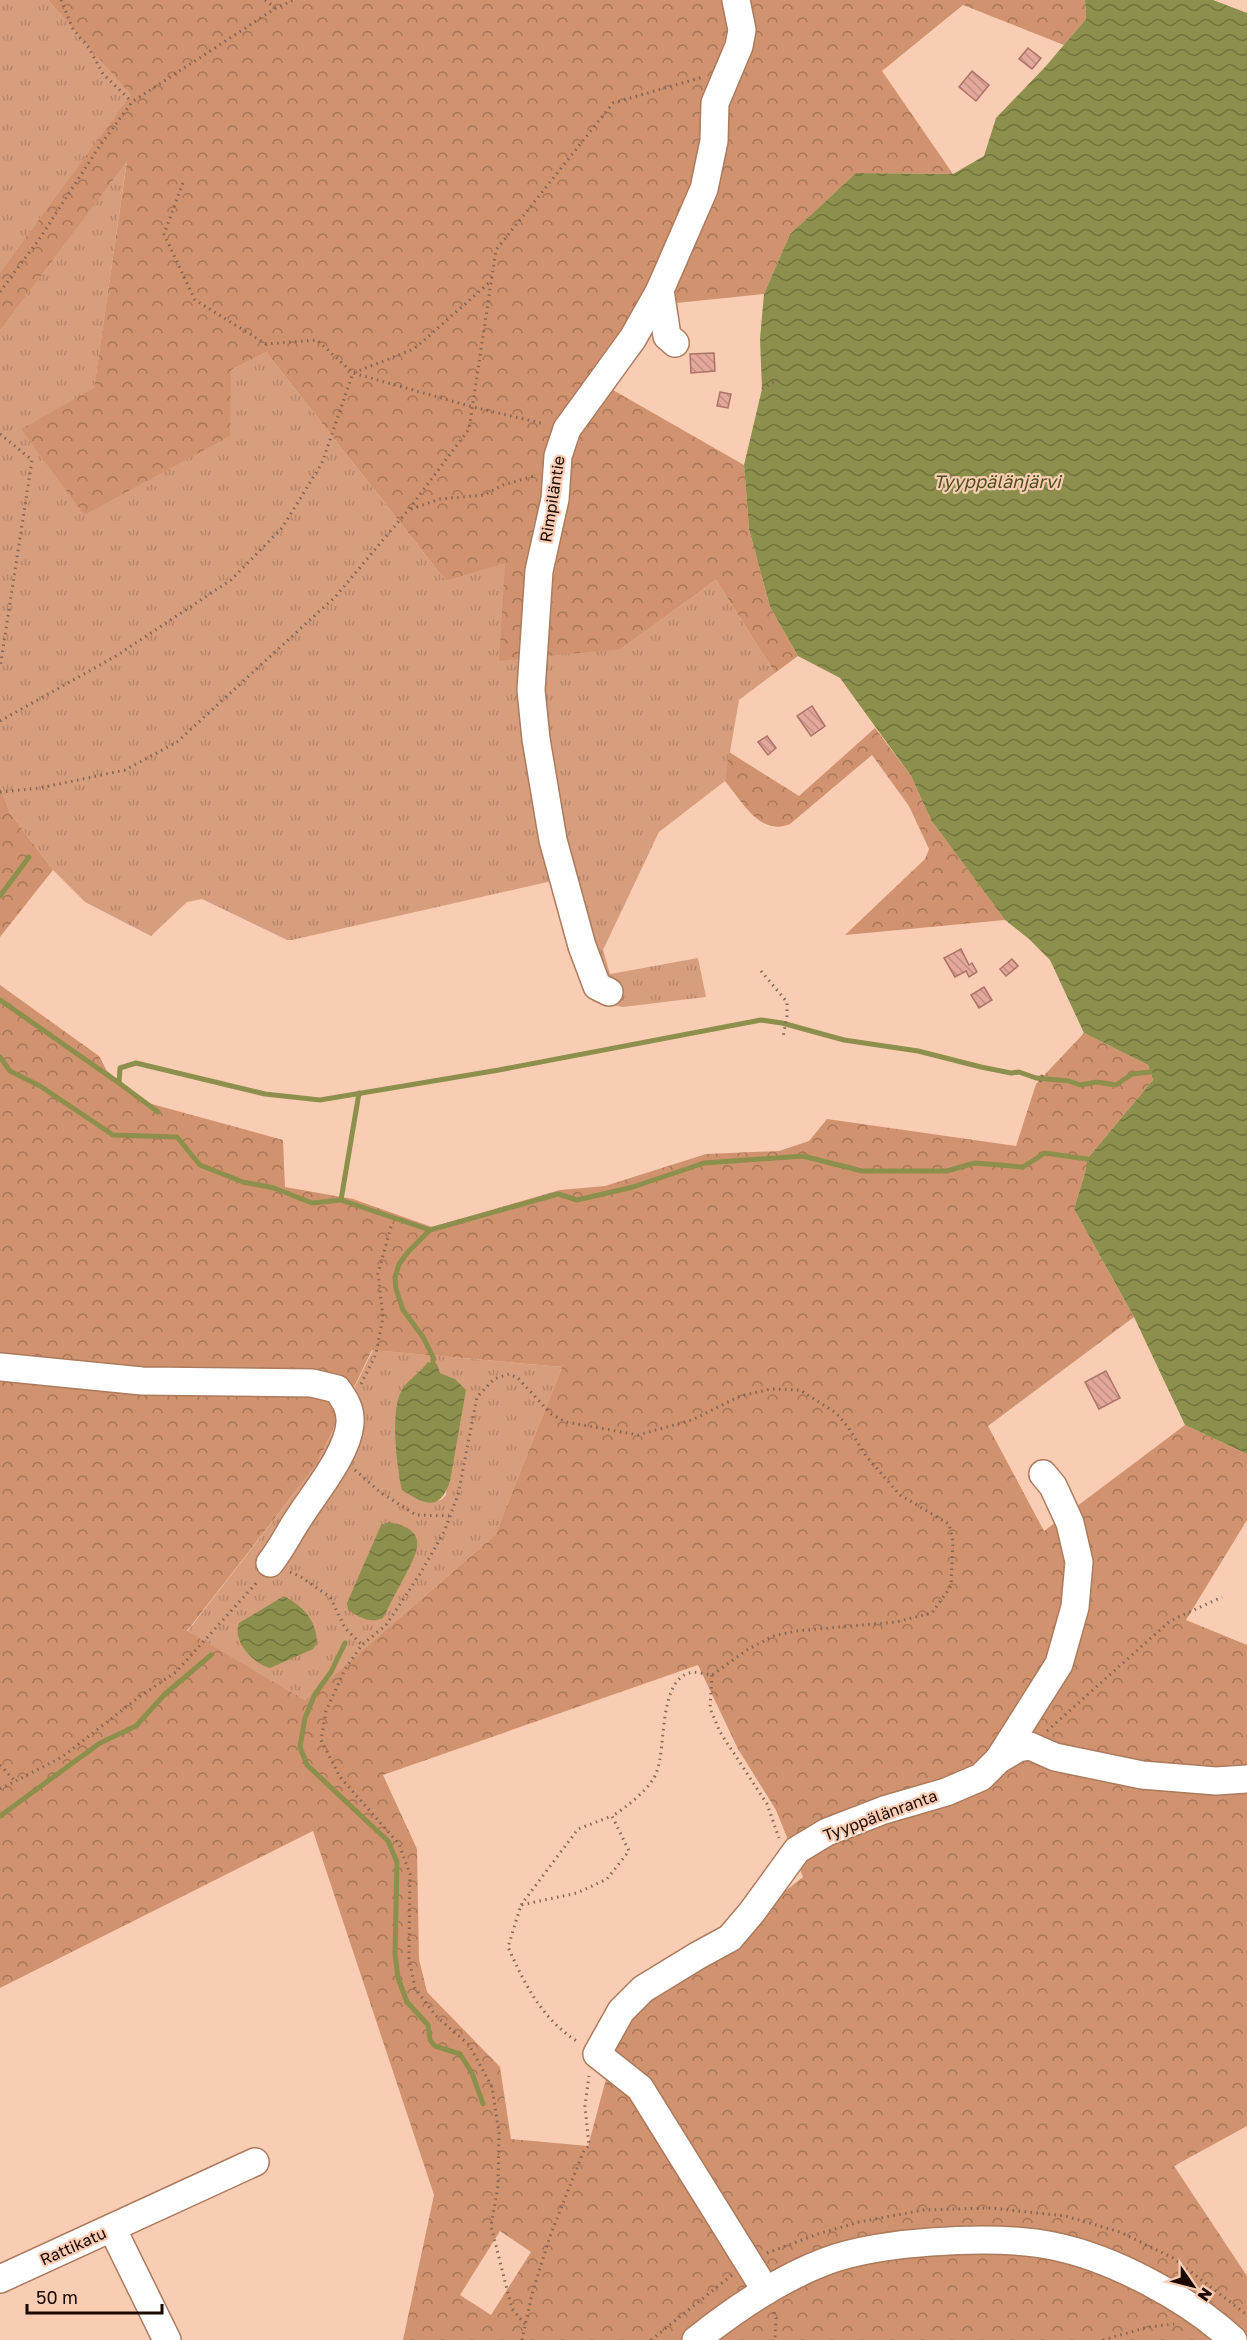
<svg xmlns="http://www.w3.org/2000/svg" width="1247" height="2340" viewBox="0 0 1247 2340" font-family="'Golos Text',sans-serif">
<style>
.grass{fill:url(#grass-tufts);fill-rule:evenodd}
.forest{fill:url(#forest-crowns);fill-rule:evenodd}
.water{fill:url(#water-waves)}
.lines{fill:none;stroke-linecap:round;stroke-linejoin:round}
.stream{stroke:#8d904c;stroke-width:5}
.building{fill:url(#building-back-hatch);stroke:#ac7368;stroke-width:1.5}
.minor-casing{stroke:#ac7a5d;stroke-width:30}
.path{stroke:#846656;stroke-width:3;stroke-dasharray:1.5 4.5;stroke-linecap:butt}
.minor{stroke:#fff;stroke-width:27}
.labels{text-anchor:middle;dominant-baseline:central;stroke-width:4.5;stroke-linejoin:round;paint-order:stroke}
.street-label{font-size:16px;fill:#1a0801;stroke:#f9cdb4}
.water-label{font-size:18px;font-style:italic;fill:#4f501d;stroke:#f9cdb4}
</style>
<defs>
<pattern id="grass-tufts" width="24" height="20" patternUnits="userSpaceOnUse" patternTransform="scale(1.5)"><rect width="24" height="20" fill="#d79e7e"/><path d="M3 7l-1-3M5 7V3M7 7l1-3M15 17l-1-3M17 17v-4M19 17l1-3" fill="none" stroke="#b8876b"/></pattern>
<pattern id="forest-crowns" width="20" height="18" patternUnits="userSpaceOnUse" patternTransform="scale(1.5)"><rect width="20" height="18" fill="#d1936f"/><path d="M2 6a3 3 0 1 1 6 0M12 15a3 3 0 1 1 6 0" fill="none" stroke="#a97659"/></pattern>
<pattern id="water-waves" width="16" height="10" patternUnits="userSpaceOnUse" patternTransform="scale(1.5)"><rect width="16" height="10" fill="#8d904c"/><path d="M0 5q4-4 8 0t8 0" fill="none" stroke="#72743d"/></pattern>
<pattern id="building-back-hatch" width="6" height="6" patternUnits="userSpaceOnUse" patternTransform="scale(1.5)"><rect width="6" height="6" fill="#e4a79b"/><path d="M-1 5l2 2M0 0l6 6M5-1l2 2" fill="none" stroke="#c38e84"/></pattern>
</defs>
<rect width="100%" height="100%" fill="#f9cdb4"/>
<g class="grass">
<path d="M 0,0 L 48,0 L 132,95 L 0,272 Z"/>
<path d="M 127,160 L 94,389 L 22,429 L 231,370 L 266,352 L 446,581 L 505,562 L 621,649 L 716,580 L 775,673 L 739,700 L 725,781 L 659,832 L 603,950 L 610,974 L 698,958 L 706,997 L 623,1007 L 607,1004 L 552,881 L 292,940 L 287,940 L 202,899 L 187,902 L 151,936 L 85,902 L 53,870 L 10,813 L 0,786 L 0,331 Z"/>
<path d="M 373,1350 L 562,1367 L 495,1535 L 305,1700 L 187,1632 L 316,1465 ZM 422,1371 L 439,1373 L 455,1379 L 446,1495 L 441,1500 L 430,1502 L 411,1379 Z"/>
</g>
<g class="forest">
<path d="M 48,0 L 1085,0 L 1086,19 L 1064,45 L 963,5 L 882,71 L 953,174 L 856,173 L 790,234 L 764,294 L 667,304 L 613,390 L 744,465 L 749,529 L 770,607 L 798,656 L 775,673 L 716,580 L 621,649 L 499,661 L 505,563 L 446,581 L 266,352 L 231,370 L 230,436 L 84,515 L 21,429 L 94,388 L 127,161 L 0,331 L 0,272 L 131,95 Z"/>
<path d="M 875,728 L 911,776 L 931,820 L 1005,920 L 845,935 L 925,859 L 929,849 L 909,806 L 872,755 L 790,824 C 760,837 741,800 725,781 L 729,752 L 799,796 Z"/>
<path d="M 0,786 L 10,813 L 53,870 L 0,937 Z"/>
<path d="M 0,985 L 99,1056 L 107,1071 L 148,1103 L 283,1140 L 285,1187 L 353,1199 L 432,1227 L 560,1190 L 605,1186 L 706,1154 L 779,1151 L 809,1141 L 827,1119 L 1016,1146 L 1036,1084 L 1084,1033 L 1148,1065 L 1153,1080 L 1087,1159 L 1085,1173 L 1074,1209 L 1134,1317 L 988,1426 L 1044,1531 L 1185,1425 L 1247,1454 L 1247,1520 L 1186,1620 L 1247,1645 L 1247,2126 L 1174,2166 L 1247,2276 L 1247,2340 L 403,2340 L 434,2195 L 313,1831 L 0,1988 ZM 372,1350 L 562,1367 L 495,1535 L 305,1700 L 187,1631 L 316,1465 ZM 698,1665 L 738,1749 L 776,1810 L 803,1877 L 632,2013 L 612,2057 L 588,2146 L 511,2139 L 500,2067 L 427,1992 L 419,1959 L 417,1849 L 383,1775 ZM 500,2231 L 531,2252 L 491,2315 L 460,2295 Z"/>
</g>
<g class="water">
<path d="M 1085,0 L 1213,0 L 1247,13 L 1247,1454 L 1185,1425 L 1134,1317 L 1074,1209 L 1085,1173 L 1087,1159 L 1153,1080 L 1148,1065 L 1084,1033 L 1050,960 L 1029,939 L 1005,920 L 931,820 L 911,776 L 840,678 L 798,656 L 770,607 L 749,529 L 744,465 L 762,389 L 760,339 L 764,294 L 790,234 L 856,173 L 953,174 L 984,156 L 996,118 L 1046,66 L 1086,19 Z"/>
<path d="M 428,1362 L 437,1364 L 440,1373 L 455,1379 L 466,1390 L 450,1481 C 440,1512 425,1505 402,1490 C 397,1467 389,1408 403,1388 C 410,1378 421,1372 428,1362 Z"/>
<path d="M 389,1522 C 429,1530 419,1549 405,1576 C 397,1590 390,1604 383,1618 C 370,1624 359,1617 348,1610 L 347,1603 L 381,1525 Z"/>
<path d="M 284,1596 C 304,1607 316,1620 317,1643 L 313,1649 L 270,1668 C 253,1664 232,1641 239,1623 Z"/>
</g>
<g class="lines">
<g class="stream">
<path d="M 0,896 L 29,857"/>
<path d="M 0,1000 L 119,1083 L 120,1068 L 136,1063 L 265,1094 L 320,1100 L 499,1070 L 761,1020 L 782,1023 L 844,1040 L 918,1051 L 981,1067 L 1011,1073 L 1019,1072 L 1036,1078 L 1069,1081 L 1080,1085 L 1097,1082 L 1116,1085 L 1132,1074 L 1150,1072"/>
<path d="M 0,1057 L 10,1071 L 40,1086 L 113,1135 L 177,1137 L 200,1165 L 243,1182 L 274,1188 L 312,1203 L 341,1200"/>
<path d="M 119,1083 L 158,1112"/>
<path d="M 359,1093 L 341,1200 L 430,1230"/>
<path d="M 433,1363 L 433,1357 L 423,1337 L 403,1310 L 396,1289 L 395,1278 L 399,1264 L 408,1252 L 430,1230 L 558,1194 L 577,1200 L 633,1187 L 704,1163 L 803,1156 L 862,1171 L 947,1171 L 975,1163 L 1023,1167 L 1045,1153 L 1087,1159"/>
<path d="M 345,1643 L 331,1672 L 315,1694 L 305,1718 L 300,1747 L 307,1765 L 388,1841 L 397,1862 L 395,1954 L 398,1978 L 407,2002 L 428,2025 L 430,2040 L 435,2046 L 460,2054 L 472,2073 L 483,2104"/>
<path d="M 0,1816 L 100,1743 L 136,1726 L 165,1694 L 211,1655"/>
</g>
</g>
<g class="building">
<path d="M 1028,48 L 1041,58 L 1032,69 L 1019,59 Z"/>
<path d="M 972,71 L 989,85 L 976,101 L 959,87 Z"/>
<path d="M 714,353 L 715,371 L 691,373 L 690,354 Z"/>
<path d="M 720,392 L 731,394 L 728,408 L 717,406 Z"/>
<path d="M 812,706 L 825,726 L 811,736 L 797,716 Z"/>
<path d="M 767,736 L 776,748 L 768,755 L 758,742 Z"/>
<path d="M 961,949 L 969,965 L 972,963 L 977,972 L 969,977 L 966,971 L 955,977 L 944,958 Z"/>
<path d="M 1012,959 L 1018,966 L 1006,976 L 1000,969 Z"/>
<path d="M 984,987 L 992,1000 L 979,1008 L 971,995 Z"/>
<path d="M 1106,1371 L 1120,1398 L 1099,1409 L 1085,1382 Z"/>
</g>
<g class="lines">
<g class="minor-casing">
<g id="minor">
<path d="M 660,290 L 667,336 L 675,343"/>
<path d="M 609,992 L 597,986 L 582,946 L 553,840 L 536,739 L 531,690 L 539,571 L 555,499 L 558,456 L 567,429 L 633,338 L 660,290 L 704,189 L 714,141 L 715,103 L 739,46 L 742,30 L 736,0"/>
<path d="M 0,1367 L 142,1381 L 312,1383 L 337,1389 C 345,1400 351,1409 350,1423 C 348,1453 316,1491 300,1516 C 289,1532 282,1548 270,1563"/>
<path d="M 999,1759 L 1059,1664 L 1075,1607 L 1079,1562 L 1070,1523 L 1053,1486 L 1043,1474"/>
<path d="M 112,2228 L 167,2340"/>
<path d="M 0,2279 L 255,2162"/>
<path d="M 766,2291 L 640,2088 L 597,2054 L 621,2011 L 643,1989 L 697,1956 L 730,1938 L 752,1912 L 797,1850 L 827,1832 L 884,1810 L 946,1792 L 981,1777 L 998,1760 L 1018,1748 L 1030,1746 L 1055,1757 L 1142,1775 L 1216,1781 L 1247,1779"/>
<path d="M 696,2340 C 735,2309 777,2280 824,2262 C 854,2250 899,2244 931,2242 C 971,2239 1013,2238 1053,2246 C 1113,2258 1189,2299 1233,2340"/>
</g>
</g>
<g class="path">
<path d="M 61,0 L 73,29 L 89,48 L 103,74 L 132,102"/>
<path d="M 265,0 L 275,8"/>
<path d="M 183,183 L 164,234 L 195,300 L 266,344 L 317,340 L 353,373 L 414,349 L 490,282"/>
<path d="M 0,292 L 40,238 L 99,147 L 132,102 L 276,8 L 294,0"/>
<path d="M 762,389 L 778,380"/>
<path d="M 0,434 L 32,460 L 0,668"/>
<path d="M 411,509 L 440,499 L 484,495 L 503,485 L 534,476"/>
<path d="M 0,721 L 116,656 L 231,580 L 282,528 L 322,463 L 353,373 L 473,407 L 545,424"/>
<path d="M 0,792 L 40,788 L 125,770 L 177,742 L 336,596 L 409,509 L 469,429 L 496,250 L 613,103 L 703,77"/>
<path d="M 761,971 L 787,1002 L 787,1016 L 783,1037"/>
<path d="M 1040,1082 L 1043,1072"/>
<path d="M 361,1384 L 376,1354 L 383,1317 L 378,1274 L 392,1223"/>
<path d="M 355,1470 L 380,1492 L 416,1515 L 449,1516"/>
<path d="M 290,1572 L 301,1577 L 330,1597 L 345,1628 L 362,1645"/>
<path d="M 712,1675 L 710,1708 L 720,1732 L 767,1804 L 779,1838"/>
<path d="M 1047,1731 L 1170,1621 L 1222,1597"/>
<path d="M 0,1765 L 14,1780"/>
<path d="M 0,1789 L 62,1757 L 139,1697 L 176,1672 L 259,1580"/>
<path d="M 521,1905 L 578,1829 L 612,1816 L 629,1851 L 607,1879 L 577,1893 L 521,1905 L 508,1947 C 525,1985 542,2019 578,2042"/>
<path d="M 767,2253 L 818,2234 L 859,2222 L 923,2210 L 991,2208 L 1065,2216 L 1120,2232 L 1173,2258 L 1247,2315"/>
<path d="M 774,2312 L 776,2318 L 775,2340"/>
<path d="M 525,2324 L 512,2309 L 491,2226 L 498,2186 L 499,2133 L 492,2087 L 469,2045 L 435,2015 L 415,1988 L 409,1958 L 410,1874 L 399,1844 L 340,1777 L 321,1740 L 326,1711 L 345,1669 L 362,1645 L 386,1625 L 420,1574 L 444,1532 L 458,1495 L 477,1397 L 494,1379 L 509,1374 L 518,1378 L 551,1414 L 566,1422 L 638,1435 L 692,1420 L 740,1396 L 771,1389 L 800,1390 L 836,1413 L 848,1427 L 866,1456 L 900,1495 L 949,1524 L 953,1541 L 951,1586 L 932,1613 L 896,1622 L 796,1631 L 773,1636 L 747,1650 L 712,1675 C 705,1674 696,1671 689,1673 C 659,1682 666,1746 657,1771 C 653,1786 626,1808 612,1816"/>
<path d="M 522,2340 L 532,2294 L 549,2239 L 584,2150 L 589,2146 L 585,2106 L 589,2076"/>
<path d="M 651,2340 L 732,2275"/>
<path d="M 1103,2340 L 1148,2327 L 1174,2324"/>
</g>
<use href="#minor" class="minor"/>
</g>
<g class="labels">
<g class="street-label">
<text transform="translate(552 499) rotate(-81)">Rimpiläntie</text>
<text transform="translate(880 1815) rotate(-20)">Tyyppälänranta</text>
<text transform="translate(73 2246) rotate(-24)">Rattikatu</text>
</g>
<g class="water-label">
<text x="997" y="481">Tyyppälänjärvi</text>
</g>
</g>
<g transform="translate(1193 2286) rotate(125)" stroke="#f9cdb4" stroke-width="4.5" paint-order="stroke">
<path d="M0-4.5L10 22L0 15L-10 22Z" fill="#1a0801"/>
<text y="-9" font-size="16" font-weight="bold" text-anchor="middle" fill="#1a0801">N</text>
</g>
<path d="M27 2304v9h135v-9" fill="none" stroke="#1a0801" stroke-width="3"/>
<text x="36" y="2304" font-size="18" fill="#1a0801" stroke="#f9cdb4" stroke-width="4.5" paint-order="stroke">50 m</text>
</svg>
